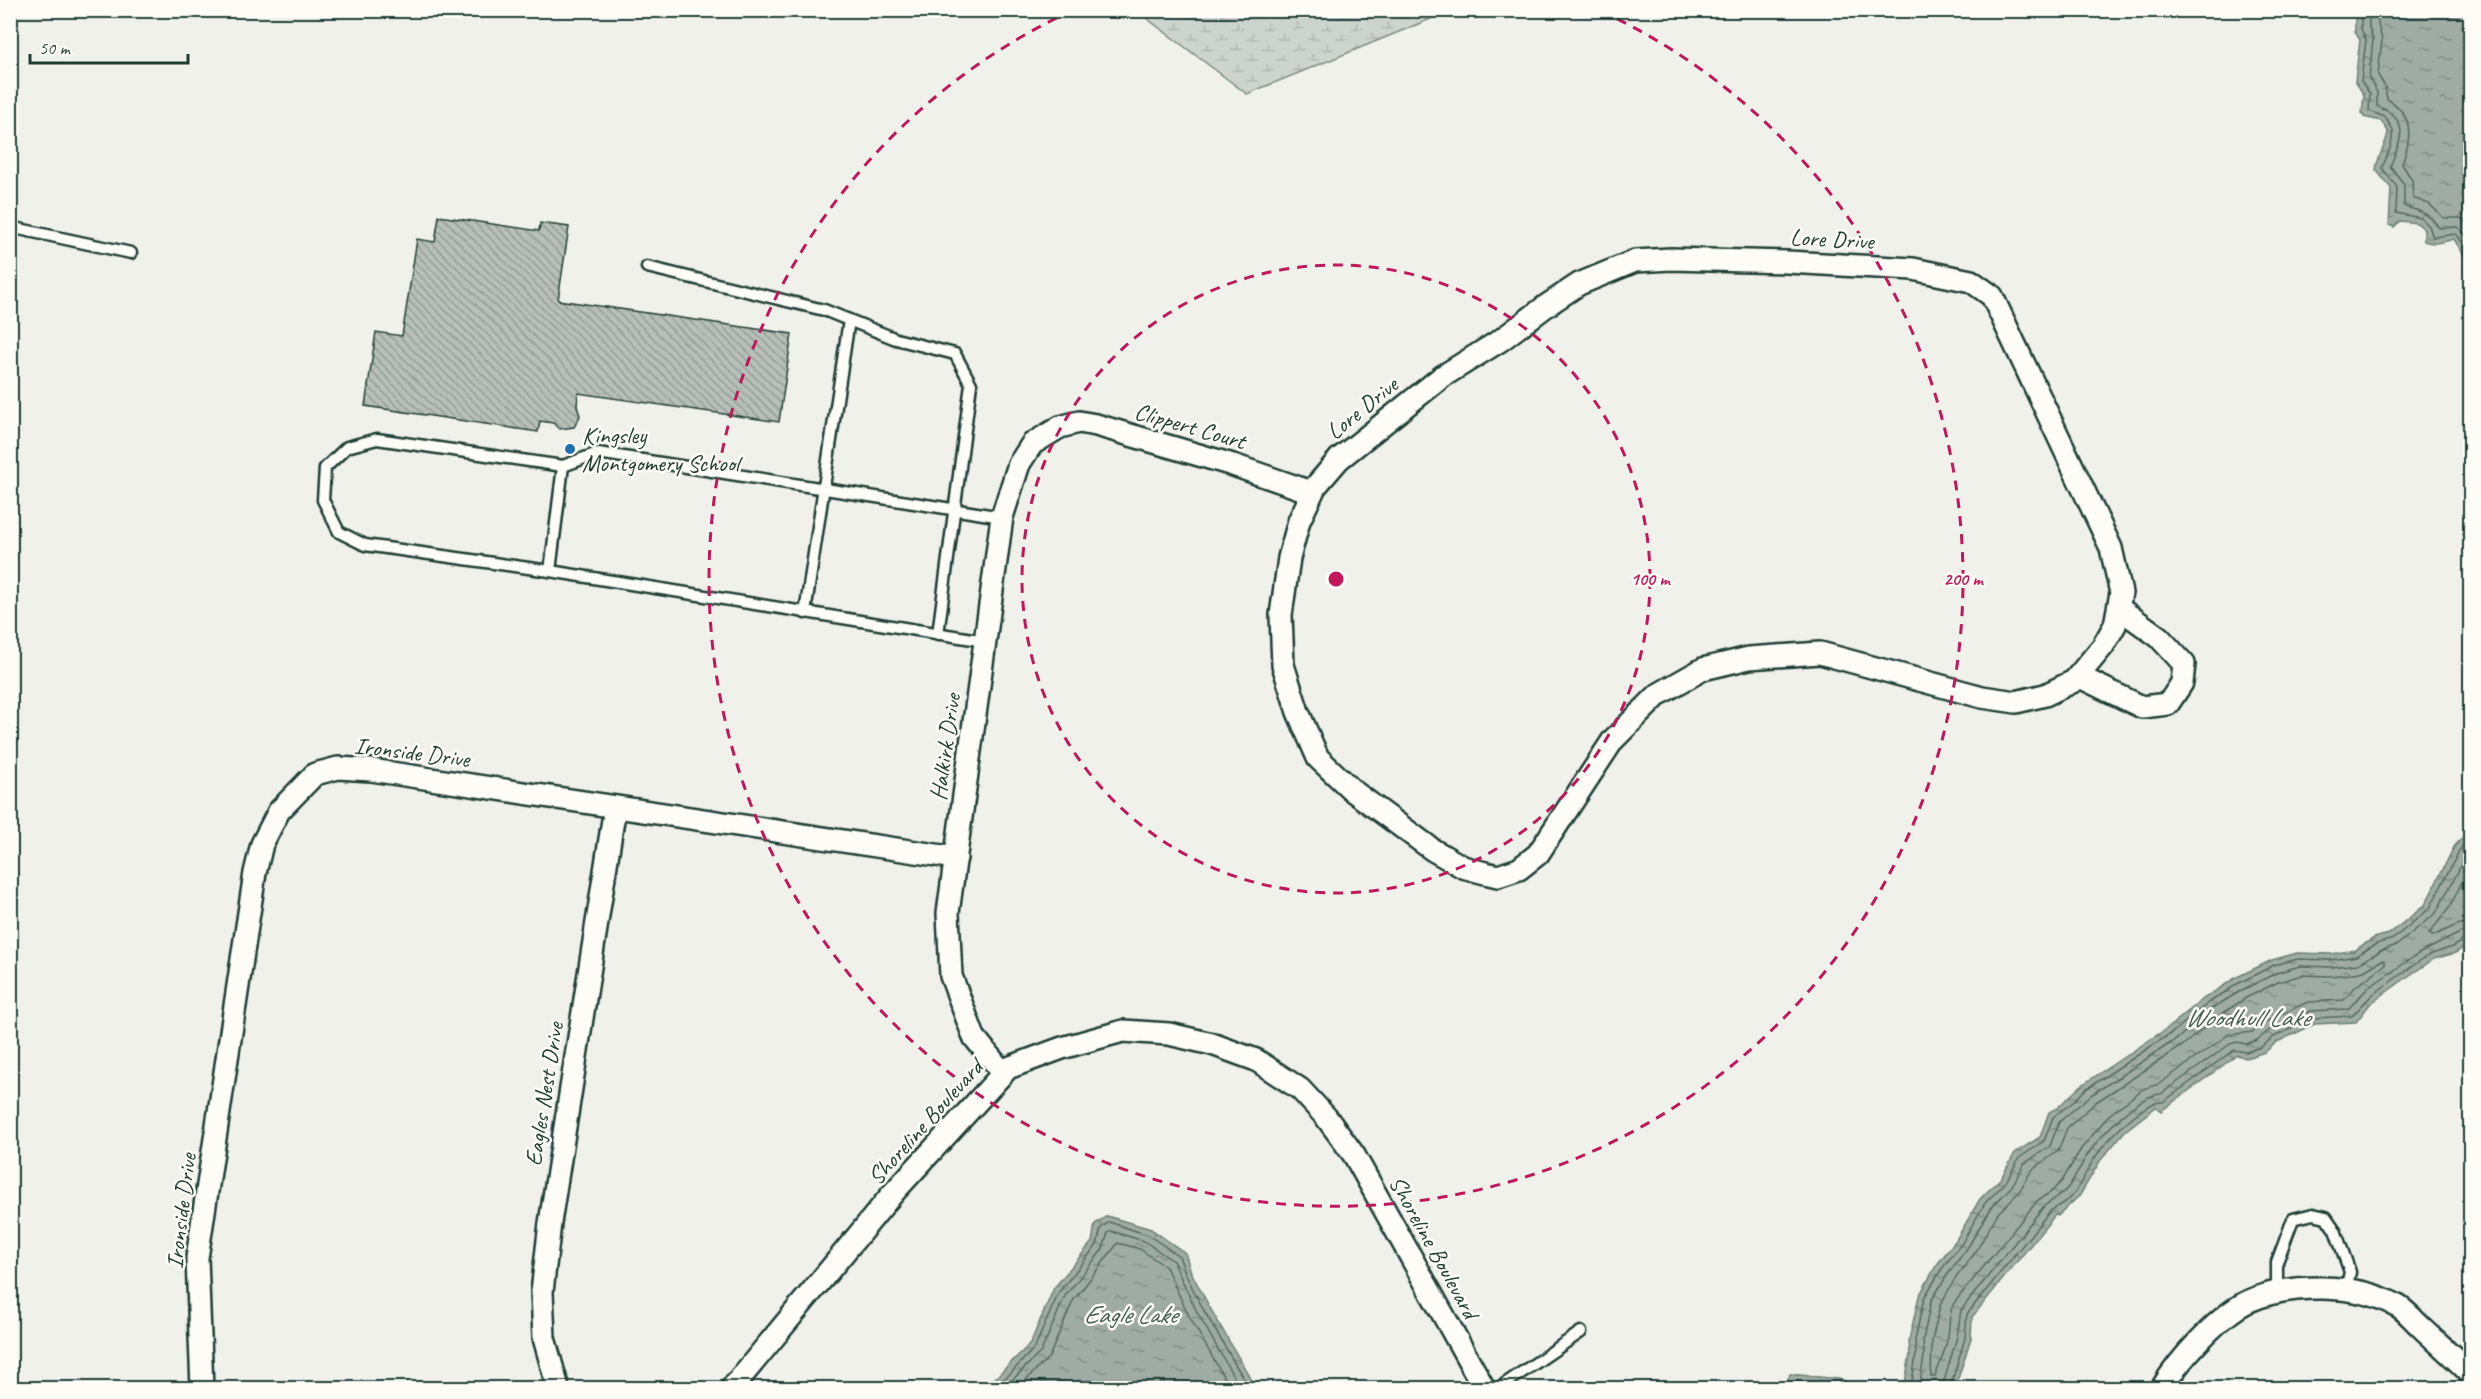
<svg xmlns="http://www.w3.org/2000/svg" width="2481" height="1399" viewBox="0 0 2481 1399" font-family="Caveat,sans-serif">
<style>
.wetland{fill:url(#wetland-marsh);stroke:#768880;stroke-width:1.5}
.water{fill:url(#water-ripples);stroke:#6c8077;stroke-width:1.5}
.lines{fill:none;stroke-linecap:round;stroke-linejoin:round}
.shore{stroke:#526961;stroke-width:1.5}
.building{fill:url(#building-back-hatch);stroke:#1f3d34;stroke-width:1.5}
.service-casing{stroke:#1f3d34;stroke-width:15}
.minor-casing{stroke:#1f3d34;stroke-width:26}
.service{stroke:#fdfcf7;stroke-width:10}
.minor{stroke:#fdfcf7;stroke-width:21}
.ring{fill:none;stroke:#c2185b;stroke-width:3;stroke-dasharray:10 8}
.poi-dot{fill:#1f6fb2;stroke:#fdfcf7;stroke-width:2}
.labels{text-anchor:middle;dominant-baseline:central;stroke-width:5;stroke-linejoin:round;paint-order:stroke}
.street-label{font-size:24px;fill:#1f3d34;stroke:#fdfcf7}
.poi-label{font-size:24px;fill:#1f3d34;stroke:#fdfcf7;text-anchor:start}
.water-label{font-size:26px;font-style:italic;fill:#455e56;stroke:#fdfcf7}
.centre{fill:#c2185b;stroke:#fdfcf7;stroke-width:3}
.ring-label{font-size:18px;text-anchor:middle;font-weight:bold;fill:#c2185b;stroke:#fdfcf7;stroke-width:5;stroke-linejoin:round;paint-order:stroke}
</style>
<defs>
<pattern id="wetland-marsh" width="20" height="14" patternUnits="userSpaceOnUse" patternTransform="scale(1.5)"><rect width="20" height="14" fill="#cdd3cd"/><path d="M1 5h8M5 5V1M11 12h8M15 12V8" fill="none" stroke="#b0b6b1"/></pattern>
<pattern id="water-ripples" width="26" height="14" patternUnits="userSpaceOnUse" patternTransform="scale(1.5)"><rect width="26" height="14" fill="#9faca4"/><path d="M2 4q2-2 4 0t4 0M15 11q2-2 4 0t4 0" fill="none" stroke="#818d86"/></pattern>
<pattern id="building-back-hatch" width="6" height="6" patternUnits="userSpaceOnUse" patternTransform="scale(1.5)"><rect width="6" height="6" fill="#b6bfb8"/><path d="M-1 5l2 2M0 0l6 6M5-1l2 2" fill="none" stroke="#939c96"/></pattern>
</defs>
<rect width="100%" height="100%" fill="#f0f1eb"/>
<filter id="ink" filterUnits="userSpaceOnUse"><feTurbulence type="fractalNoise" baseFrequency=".0167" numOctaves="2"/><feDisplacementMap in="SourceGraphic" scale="12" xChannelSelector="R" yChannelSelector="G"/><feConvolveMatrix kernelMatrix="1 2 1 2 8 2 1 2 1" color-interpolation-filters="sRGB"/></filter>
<g filter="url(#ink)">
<path class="wetland" d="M 1137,11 L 1450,11 L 1247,94 Z"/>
<g class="water">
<path d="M 2315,11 L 2470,11 L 2470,265 L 2454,239 C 2443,242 2435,245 2424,241 L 2424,229 L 2417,223 L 2400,221 L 2394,227 L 2389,225 L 2391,188 L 2376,170 C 2377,156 2387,145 2388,131 L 2381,121 L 2364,117 L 2362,113 L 2364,95 L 2355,81 L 2360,40 L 2355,32 L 2355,13 C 2342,11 2327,18 2315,11 Z"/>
<path d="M 2470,829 L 2470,944 L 2455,953 L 2434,959 L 2413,973 L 2370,1004 L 2356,1022 L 2315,1024 L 2277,1042 L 2265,1052 L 2246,1058 L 2237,1055 L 2161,1111 L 2156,1107 L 2125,1131 L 2100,1161 L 2080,1195 L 2058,1216 L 2055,1215 L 1972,1317 L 1971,1338 L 1955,1388 L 1904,1388 L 1910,1355 L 1909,1340 L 1919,1296 L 1936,1266 L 1956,1240 L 1980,1199 L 2001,1178 L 2015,1153 L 2040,1137 L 2049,1112 L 2057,1108 L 2082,1085 L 2169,1027 L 2203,999 L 2237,977 L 2272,960 L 2297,953 L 2331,954 L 2355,950 L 2374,938 L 2389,934 L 2425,905 L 2454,847 Z"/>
<path d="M 1107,1216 L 1151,1229 L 1185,1253 L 1191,1272 L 1209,1306 L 1256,1388 L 985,1388 L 1030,1344 L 1054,1288 L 1092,1242 L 1095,1224 Z"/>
<path d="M 1790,1374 L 1839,1379 L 1863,1388 L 1785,1388 Z"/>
</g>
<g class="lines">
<g class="shore">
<path d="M 2361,10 L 2361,29 L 2366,40 L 2361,81 L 2370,94 L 2369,111 L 2385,117 L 2393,130 L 2391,146 L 2382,168 L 2397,187 L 2396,213 L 2421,218 L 2429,226 L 2433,237 L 2456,234 L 2470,252"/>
<path d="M 2369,10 L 2369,27 L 2373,40 L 2369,78 L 2377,92 L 2377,106 C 2411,120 2402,138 2390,166 L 2404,184 L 2404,206 C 2419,212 2430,212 2439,228 L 2457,227 L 2470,238"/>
<path d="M 2378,10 L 2378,24 L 2382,40 L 2378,75 L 2385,87 L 2387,99 C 2414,114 2412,138 2402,164 L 2412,180 L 2413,198 L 2429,204 L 2444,218 L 2460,218 L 2470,225"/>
<path d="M 2470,865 L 2450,907 L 2429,934 L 2433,936 L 2457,925 L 2470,922"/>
<path d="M 2382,960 L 2385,961 L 2385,965 L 2355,987 L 2344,1000 L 2308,1002 L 2267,1021 L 2253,1032 L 2228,1035 L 2159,1084 L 2143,1089 L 2109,1115 L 2081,1149 L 2062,1181 L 2051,1192 L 2038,1200 L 1954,1303 C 1948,1314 1950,1324 1948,1336 C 1946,1349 1940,1364 1935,1377 L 1931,1377 L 1932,1341 L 1940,1305 L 1955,1279 L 1975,1253 L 1998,1213 L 2019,1192 L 2031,1171 L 2058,1151 L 2067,1128 L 2096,1102 L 2182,1046 L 2217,1017 L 2246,998 L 2278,982 L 2302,975 L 2330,976 L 2350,974 L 2364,971 Z"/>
<path d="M 993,1388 L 1011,1373 L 1035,1347 L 1059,1292 L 1097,1245 L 1101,1228 L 1109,1222 L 1148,1235 L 1179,1256 L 1186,1275 L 1203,1309 L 1249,1388"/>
<path d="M 1004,1388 L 1041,1352 L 1065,1296 L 1103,1249 L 1108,1233 L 1111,1231 L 1144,1241 L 1173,1261 L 1197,1312 L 1240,1388"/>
<path d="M 1018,1388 L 1049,1357 L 1073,1301 L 1118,1243 L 1140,1249 L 1166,1267 L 1189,1316 L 1230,1388"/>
<path d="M 1791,1388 L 1795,1381 L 1850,1388"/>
<path d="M 1911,1388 L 1916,1355 L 1915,1340 L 1924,1298 L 1941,1270 L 1962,1243 L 1985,1203 L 2006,1182 L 2019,1158 L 2044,1141 L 2053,1117 L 2073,1102 L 2086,1089 L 2173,1032 L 2207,1004 L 2239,983 L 2274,965 L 2298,959 L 2331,960 L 2356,956 L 2376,944 L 2393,939 L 2430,908 L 2459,851 L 2470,838"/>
<path d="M 1919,1388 L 1924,1356 L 1923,1340 L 1931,1301 L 1948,1274 L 1968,1247 L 1991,1208 L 2012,1186 L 2024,1164 L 2050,1146 L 2059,1122 L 2091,1095 L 2177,1039 L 2211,1009 L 2242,990 L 2276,973 L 2300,966 L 2332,967 L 2358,964 L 2380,951 L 2397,945 L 2436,913 L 2470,849"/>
<path d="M 1942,1388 L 1957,1337 L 1961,1310 L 2044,1206 C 2053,1199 2062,1196 2069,1186 C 2077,1176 2081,1164 2088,1154 C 2102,1134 2137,1095 2161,1094 L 2230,1044 L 2237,1042 L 2246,1044 L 2257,1040 L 2270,1030 L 2311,1011 L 2348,1009 L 2368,988 L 2418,954 L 2460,933 L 2470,931"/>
<path d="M 1950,1388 L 1965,1338 L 1967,1314 L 2050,1211 C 2059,1206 2068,1201 2075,1192 C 2082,1182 2087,1170 2094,1159 C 2105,1142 2142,1101 2163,1102 L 2234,1050 L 2246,1052 L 2261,1047 L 2274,1037 L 2313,1018 L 2352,1016 L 2372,995 L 2421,960 L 2432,954 L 2452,947 L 2462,941 L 2470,939"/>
</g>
</g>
<path class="building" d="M 439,216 L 539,231 L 540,223 L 569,227 L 558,300 L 792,334 L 779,422 L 578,393 L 577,406 L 580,416 L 574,427 L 560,429 L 553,423 L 540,421 L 538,432 L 365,406 L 376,332 L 402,336 L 417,239 L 435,242 Z"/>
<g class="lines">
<g class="service-casing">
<g id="service">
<path d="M 10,227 L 131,253"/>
<path d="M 647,267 L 824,310 L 896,339 L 955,354 L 971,384 L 938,634"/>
<path d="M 550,571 L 563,466"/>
<path d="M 805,613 L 849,320"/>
<path d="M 985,641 L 550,571 L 365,545 L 339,532 L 323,500 L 325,468 L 347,447 L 377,439 L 563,466 L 598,453 L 1002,517"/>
<path d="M 2277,1292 L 2277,1262 L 2293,1219 L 2313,1214 L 2326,1217 L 2335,1230 L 2350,1272 L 2346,1290"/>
<path d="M 1499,1388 L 1581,1332"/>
</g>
</g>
<g class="minor-casing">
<g id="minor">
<path d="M 1671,259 L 1787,262 L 1913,269 L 1971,281 L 1992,296 L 2111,548 L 2121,593 L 2115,625 L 2103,646 L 2074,681 L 2045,695 L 2016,702 L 1982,697 L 1820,653 L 1749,658 L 1703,669 L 1659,694 L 1613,740 L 1538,854 L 1519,869 L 1498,876 L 1485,873 L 1463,867 L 1433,850 L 1353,791 L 1318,758 L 1298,712 L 1283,665 L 1281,615 L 1289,558 L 1299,521 L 1315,487 L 1339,459 L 1443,376 L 1501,340 L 1546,306 L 1579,284 L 1635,261 Z"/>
<path d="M 2078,676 L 2142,707 L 2168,704 L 2182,683 L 2184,664 L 2159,637 L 2119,608"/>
<path d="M 1003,1073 L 974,1037 L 951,976 L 948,913 L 1002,517 L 1019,464 L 1032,444 L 1060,427 L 1079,422 L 1096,425 L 1233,465 L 1311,492"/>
<path d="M 202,1388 L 197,1258 L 255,873 L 262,844 L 279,811 L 315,774 L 338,768 L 371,770 L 956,858"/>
<path d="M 558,1388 L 544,1338 L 542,1292 L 550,1223 L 615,807"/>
<path d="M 732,1388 L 894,1192 L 1008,1068 L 1062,1048 L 1123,1031 L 1169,1034 L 1212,1044 L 1256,1060 L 1300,1089 L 1326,1117 L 1354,1155 L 1484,1388"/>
<path d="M 2162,1388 C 2178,1361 2219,1315 2249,1301 C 2290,1283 2356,1283 2396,1305 C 2405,1309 2412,1319 2420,1326 C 2437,1342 2454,1357 2470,1373"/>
</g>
</g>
<use href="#service" class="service"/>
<use href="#minor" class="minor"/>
</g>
</g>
<g class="ring">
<circle cx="1336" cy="579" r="314"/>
<path d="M1601 11A627 627 0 1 1 1071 11"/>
</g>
<circle class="poi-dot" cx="570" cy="449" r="6"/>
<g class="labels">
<g class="street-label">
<text transform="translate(1832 239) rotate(3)">Lore Drive</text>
<text transform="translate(1362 408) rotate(-39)">Lore Drive</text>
<text transform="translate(1190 426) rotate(16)">Clippert Court</text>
<text transform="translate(945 747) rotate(-82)">Halkirk Drive</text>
<text transform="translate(412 752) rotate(7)">Ironside Drive</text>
<text transform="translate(544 1094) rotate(-81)">Eagles Nest Drive</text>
<text transform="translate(925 1122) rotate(-48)">Shoreline Boulevard</text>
<text transform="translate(181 1211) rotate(-83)">Ironside Drive</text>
<text transform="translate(1434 1247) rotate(61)">Shoreline Boulevard</text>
</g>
<g class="poi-label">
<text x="582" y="435">Kingsley<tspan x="582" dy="28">Montgomery School</tspan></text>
</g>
<g class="water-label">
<text x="2247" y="1017">Woodhull Lake</text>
<text x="1130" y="1314">Eagle Lake</text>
</g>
</g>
<circle cx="1336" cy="579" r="9" class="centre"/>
<g class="ring-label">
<text x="1650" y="585">100 m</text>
<text x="1963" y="585">200 m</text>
</g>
<rect width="2481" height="1399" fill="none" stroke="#fdfcf7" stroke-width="36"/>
<rect x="18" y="18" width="2445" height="1363" fill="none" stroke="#1f3d34" stroke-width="2" filter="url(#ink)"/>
<path d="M30 54v9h158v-9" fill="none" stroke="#1f3d34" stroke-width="3"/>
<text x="39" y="54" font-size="18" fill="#1f3d34" stroke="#fdfcf7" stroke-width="4.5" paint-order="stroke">50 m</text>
</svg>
